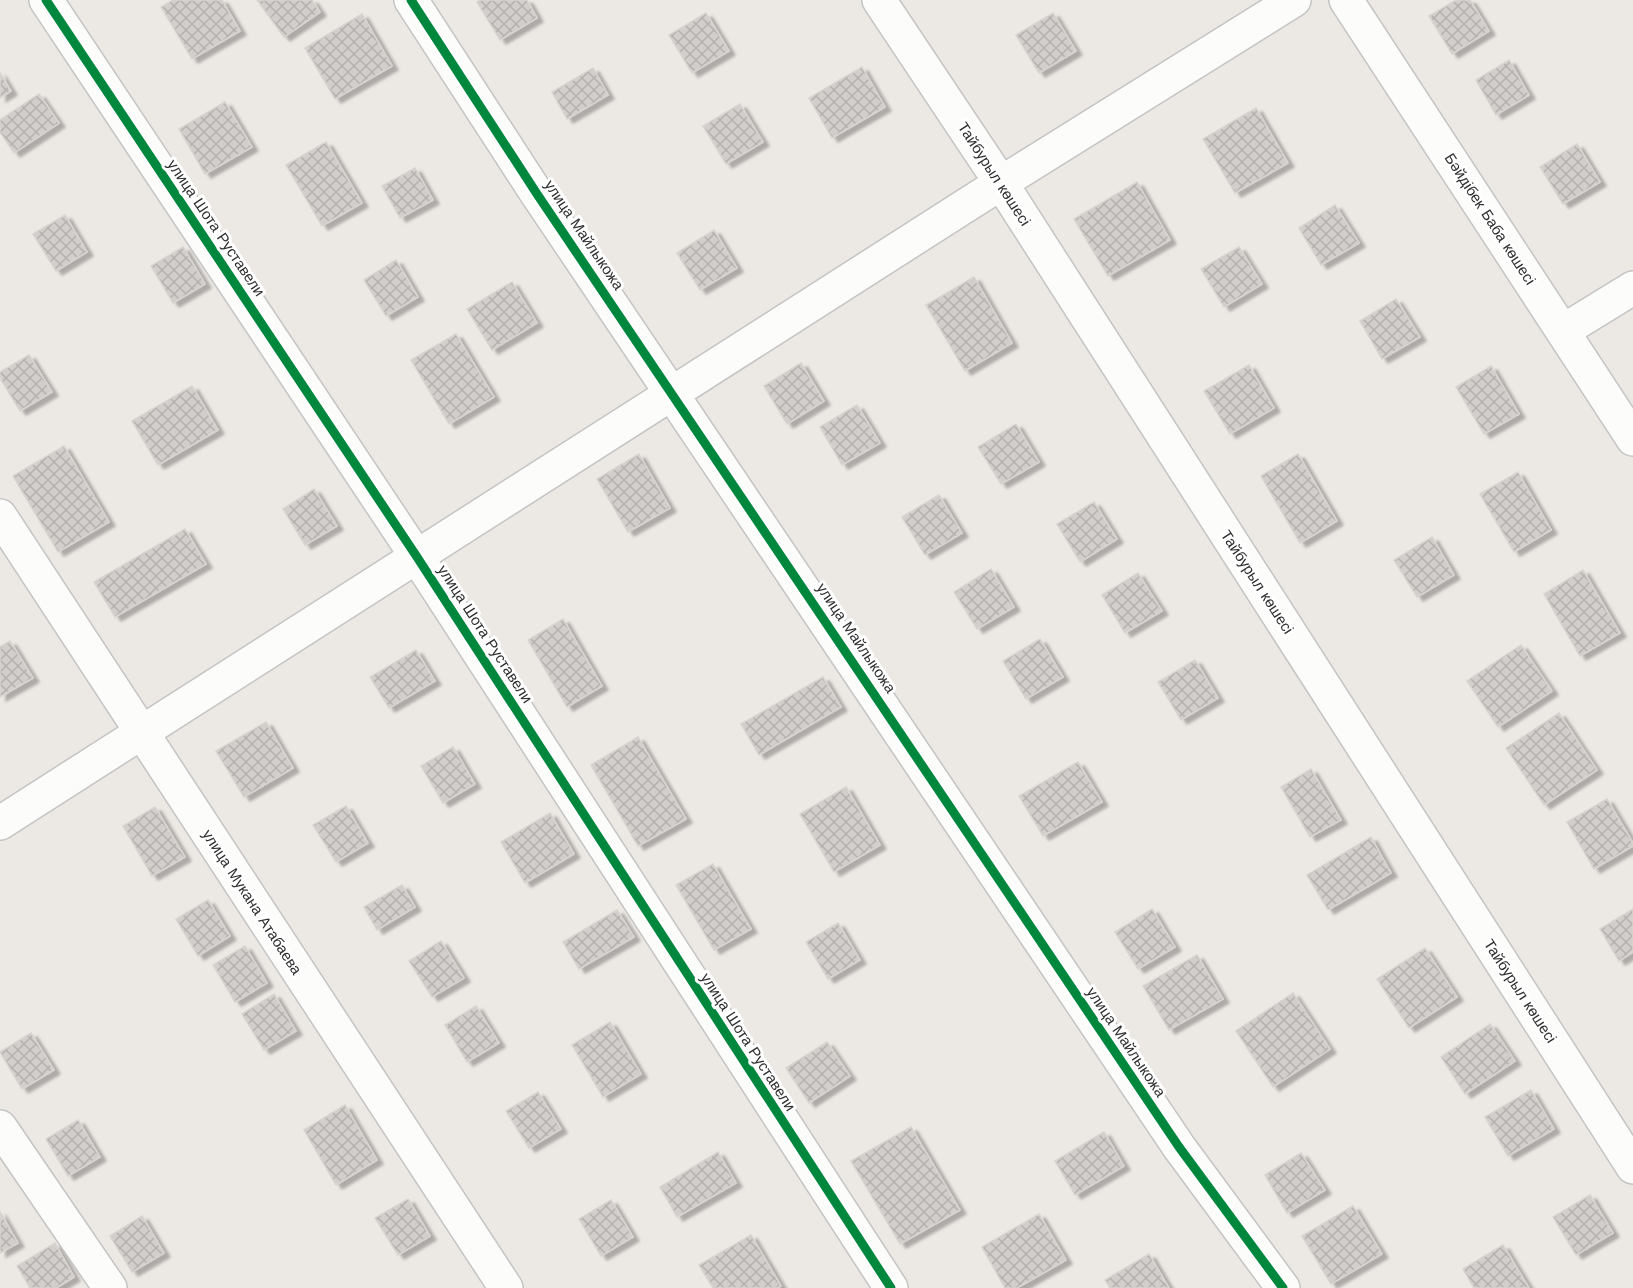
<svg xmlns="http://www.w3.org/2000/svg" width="1633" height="1288" viewBox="0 0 1633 1288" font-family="'Work Sans',sans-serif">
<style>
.building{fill:url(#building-cross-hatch);stroke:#d7d4d0;stroke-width:1.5;filter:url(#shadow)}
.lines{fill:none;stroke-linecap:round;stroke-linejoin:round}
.minor-casing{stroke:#c5c4c5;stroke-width:36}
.minor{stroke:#fcfcfb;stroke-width:33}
.cycleway-casing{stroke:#fff;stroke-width:13}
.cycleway{stroke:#00873e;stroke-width:9}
.labels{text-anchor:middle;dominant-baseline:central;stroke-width:6;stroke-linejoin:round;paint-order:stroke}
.street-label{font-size:15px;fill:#2e2e2e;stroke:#fff}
</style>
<defs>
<pattern id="building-cross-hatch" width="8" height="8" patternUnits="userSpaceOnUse" patternTransform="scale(1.5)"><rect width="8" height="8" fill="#d1cecb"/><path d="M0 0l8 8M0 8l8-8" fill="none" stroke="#b4b1af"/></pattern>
<filter id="shadow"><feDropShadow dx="6" dy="4" stdDeviation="1.5" flood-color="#0004"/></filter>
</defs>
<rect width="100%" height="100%" fill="#ece8e4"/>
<g class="building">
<path d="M 173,0 L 222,0 L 240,31 L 192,59 L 161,7 Z"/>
<path d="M 257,0 L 312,0 L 320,12 L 284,37 Z"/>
<path d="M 481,0 L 527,0 L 537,18 L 500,40 L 477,2 Z"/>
<path d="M 1456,0 L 1470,0 L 1489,31 L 1452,54 L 1429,16 Z"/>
<path d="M 706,13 L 729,51 L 692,73 L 669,35 Z"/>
<path d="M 1053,13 L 1076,51 L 1039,73 L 1016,35 Z"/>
<path d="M 362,14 L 392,66 L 335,99 L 305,48 Z"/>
<path d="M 1509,60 L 1529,95 L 1496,115 L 1476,80 Z"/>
<path d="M 862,67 L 885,107 L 832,138 L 809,98 Z"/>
<path d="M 593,68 L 608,95 L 567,119 L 552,92 Z"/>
<path d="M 0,73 L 11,91 L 0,98 Z"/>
<path d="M 39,94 L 59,123 L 14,153 L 0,132 L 0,120 Z"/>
<path d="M 225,102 L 252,147 L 205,174 L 179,129 Z"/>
<path d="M 740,104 L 763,142 L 726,164 L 703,126 Z"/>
<path d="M 1256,108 L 1288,163 L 1235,193 L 1203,139 Z"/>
<path d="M 326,142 L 362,203 L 322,226 L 286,165 Z"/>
<path d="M 1577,144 L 1600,182 L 1563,204 L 1540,167 Z"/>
<path d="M 415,168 L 433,200 L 400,218 L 382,186 Z"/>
<path d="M 1137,182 L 1170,240 L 1108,276 L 1074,219 Z"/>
<path d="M 1335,205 L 1359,243 L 1321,265 L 1299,228 Z"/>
<path d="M 65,215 L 87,252 L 56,271 L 33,234 Z"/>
<path d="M 714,230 L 737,268 L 700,290 L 677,253 Z"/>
<path d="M 183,247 L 205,284 L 173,303 L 151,266 Z"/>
<path d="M 1239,247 L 1262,284 L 1224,307 L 1201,269 Z"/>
<path d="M 396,260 L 418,297 L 386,316 L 364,280 Z"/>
<path d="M 974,277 L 1012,343 L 965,371 L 926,305 Z"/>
<path d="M 512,282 L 537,323 L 492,350 L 467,309 Z"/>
<path d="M 1396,299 L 1420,337 L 1382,359 L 1360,321 Z"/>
<path d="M 456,334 L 494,397 L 449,424 L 411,360 Z"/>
<path d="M 29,355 L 52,392 L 20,411 L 0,378 L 0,372 Z"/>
<path d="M 801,363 L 824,401 L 787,424 L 764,386 Z"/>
<path d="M 1249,365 L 1274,408 L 1230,434 L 1204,391 Z"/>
<path d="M 1491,366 L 1519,414 L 1484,434 L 1456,387 Z"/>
<path d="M 192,386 L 218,430 L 158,465 L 132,421 Z"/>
<path d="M 857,405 L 880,443 L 842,465 L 820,427 Z"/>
<path d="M 1016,424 L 1039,462 L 1001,484 L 978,447 Z"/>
<path d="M 64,446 L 109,522 L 58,552 L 13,476 Z"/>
<path d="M 639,454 L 670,508 L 628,532 L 597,479 Z"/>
<path d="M 1298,454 L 1337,521 L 1300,543 L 1261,476 Z"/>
<path d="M 1518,472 L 1551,530 L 1514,552 L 1480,494 Z"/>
<path d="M 314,489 L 337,526 L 305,545 L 283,509 Z"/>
<path d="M 939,495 L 962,533 L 925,555 L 902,517 Z"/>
<path d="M 1094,502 L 1117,539 L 1080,562 L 1057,524 Z"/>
<path d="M 185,529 L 206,564 L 115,617 L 94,582 Z"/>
<path d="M 1432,537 L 1454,575 L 1417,597 L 1394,560 Z"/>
<path d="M 991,569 L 1014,607 L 977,629 L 954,592 Z"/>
<path d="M 1583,570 L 1620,633 L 1580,656 L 1544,594 Z"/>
<path d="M 1138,573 L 1162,611 L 1125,633 L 1102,595 Z"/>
<path d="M 563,619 L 602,686 L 567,707 L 528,640 Z"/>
<path d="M 1040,639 L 1063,677 L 1026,699 L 1003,661 Z"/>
<path d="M 10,641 L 33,678 L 0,697 L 0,647 Z"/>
<path d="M 1521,645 L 1552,691 L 1498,727 L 1467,681 Z"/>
<path d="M 416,650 L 435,681 L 389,708 L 370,677 Z"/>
<path d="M 1195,660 L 1218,698 L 1181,720 L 1158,682 Z"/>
<path d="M 823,677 L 841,707 L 759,755 L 741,724 Z"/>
<path d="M 1559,713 L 1597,770 L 1544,805 L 1506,748 Z"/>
<path d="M 266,722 L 293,768 L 244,797 L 216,751 Z"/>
<path d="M 638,737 L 686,819 L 638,846 L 591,765 Z"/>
<path d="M 453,747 L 475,784 L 443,803 L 421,766 Z"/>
<path d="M 1078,762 L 1102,802 L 1043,836 L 1019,796 Z"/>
<path d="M 1311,769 L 1341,820 L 1310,837 L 1281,787 Z"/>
<path d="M 846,787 L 880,845 L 834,872 L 800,814 Z"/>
<path d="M 1607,799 L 1633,843 L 1633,846 L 1594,869 L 1567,822 Z"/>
<path d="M 346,806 L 368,843 L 336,862 L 313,825 Z"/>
<path d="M 155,807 L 185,857 L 152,876 L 123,826 Z"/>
<path d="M 550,813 L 574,854 L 525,883 L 501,842 Z"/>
<path d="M 1371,837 L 1391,873 L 1328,910 L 1307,875 Z"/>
<path d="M 713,864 L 751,929 L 714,950 L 676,885 Z"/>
<path d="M 402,885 L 415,907 L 377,930 L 364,907 Z"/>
<path d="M 208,900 L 230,936 L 198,956 L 176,919 Z"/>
<path d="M 1152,909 L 1175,947 L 1138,969 L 1115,932 Z"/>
<path d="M 1633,909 L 1633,952 L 1619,961 L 1600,929 Z"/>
<path d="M 617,910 L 634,937 L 579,969 L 563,942 Z"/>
<path d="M 838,923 L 860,960 L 828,979 L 806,942 Z"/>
<path d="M 441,941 L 464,978 L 432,997 L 409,961 Z"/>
<path d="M 245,946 L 267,983 L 235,1002 L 213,965 Z"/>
<path d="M 1425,948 L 1457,997 L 1409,1028 L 1377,979 Z"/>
<path d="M 1197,955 L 1223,999 L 1169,1030 L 1143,986 Z"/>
<path d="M 1293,993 L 1330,1049 L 1273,1087 L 1236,1031 Z"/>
<path d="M 274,994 L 296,1031 L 264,1050 L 242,1014 Z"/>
<path d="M 476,1006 L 499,1043 L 467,1062 L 445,1025 Z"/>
<path d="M 610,1022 L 641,1074 L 603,1097 L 572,1045 Z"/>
<path d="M 1490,1024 L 1515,1061 L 1465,1094 L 1441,1057 Z"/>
<path d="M 31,1033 L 54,1070 L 22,1089 L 0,1052 Z"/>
<path d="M 827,1042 L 850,1076 L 809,1103 L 786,1068 Z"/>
<path d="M 1531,1090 L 1554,1129 L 1508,1156 L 1485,1117 Z"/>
<path d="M 538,1092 L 561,1129 L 529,1148 L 506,1111 Z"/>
<path d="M 345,1105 L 377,1160 L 336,1185 L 304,1130 Z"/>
<path d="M 78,1120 L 100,1157 L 68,1176 L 46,1139 Z"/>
<path d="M 911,1127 L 960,1210 L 900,1244 L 851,1161 Z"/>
<path d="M 1104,1132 L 1124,1166 L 1075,1195 L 1055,1161 Z"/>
<path d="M 718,1152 L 736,1183 L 677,1217 L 660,1187 Z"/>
<path d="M 1301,1153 L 1325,1190 L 1287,1213 L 1265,1175 Z"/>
<path d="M 1590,1195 L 1613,1233 L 1576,1255 L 1553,1217 Z"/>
<path d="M 408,1199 L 430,1236 L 398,1255 L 375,1218 Z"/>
<path d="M 611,1200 L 633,1237 L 601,1256 L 579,1219 Z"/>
<path d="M 1353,1206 L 1382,1254 L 1331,1284 L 1302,1236 Z"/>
<path d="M 0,1212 L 18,1243 L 0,1253 Z"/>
<path d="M 1039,1214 L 1066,1260 L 1017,1288 L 1005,1288 L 982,1247 Z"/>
<path d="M 142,1216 L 164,1253 L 132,1272 L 110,1236 Z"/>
<path d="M 751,1235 L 781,1286 L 777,1288 L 713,1288 L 699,1265 Z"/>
<path d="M 55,1243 L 74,1277 L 56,1288 L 30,1288 L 17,1266 Z"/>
<path d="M 1503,1245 L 1529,1288 L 1474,1288 L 1463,1269 Z"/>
<path d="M 1149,1254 L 1169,1288 L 1110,1288 L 1105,1280 Z"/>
</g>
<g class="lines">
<g class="minor-casing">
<g id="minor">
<path d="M 46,0 L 417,557 L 891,1288"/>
<path d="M 411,0 L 537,194 L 1179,1147 L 1283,1288"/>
<path d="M 879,0 L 1001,183 L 1633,1167"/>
<path d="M 1346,0 L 1633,439"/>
<path d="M 1563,331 L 1633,288"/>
<path d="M 0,516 L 506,1288"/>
<path d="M 0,823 L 1001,183 L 1294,0"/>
<path d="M 0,1127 L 110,1288"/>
</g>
</g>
<use href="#minor" class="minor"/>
<g class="cycleway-casing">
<g id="cycleway">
<path d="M 46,0 L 417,557 L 891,1288"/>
<path d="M 411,0 L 537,194 L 1179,1147 L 1283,1288"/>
</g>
</g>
<use href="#cycleway" class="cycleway"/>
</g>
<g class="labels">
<g class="street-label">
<text transform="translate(994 174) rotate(57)">Тайбурыл көшесі</text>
<text transform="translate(1490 219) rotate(57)">Бәйдібек Баба көшесі</text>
<text transform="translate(216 228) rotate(56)">улица Шота Руставели</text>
<text transform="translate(584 235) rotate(56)">улица Майлыкожа</text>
<text transform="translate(1257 582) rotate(57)">Тайбурыл көшесі</text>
<text transform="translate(485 634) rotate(57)">улица Шота Руставели</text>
<text transform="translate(856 638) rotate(56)">улица Майлыкожа</text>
<text transform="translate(252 902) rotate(57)">улица Мукана Атабаева</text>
<text transform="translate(1520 991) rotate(57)">Тайбурыл көшесі</text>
<text transform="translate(748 1042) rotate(57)">улица Шота Руставели</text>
<text transform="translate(1126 1042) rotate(56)">улица Майлыкожа</text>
</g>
</g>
</svg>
